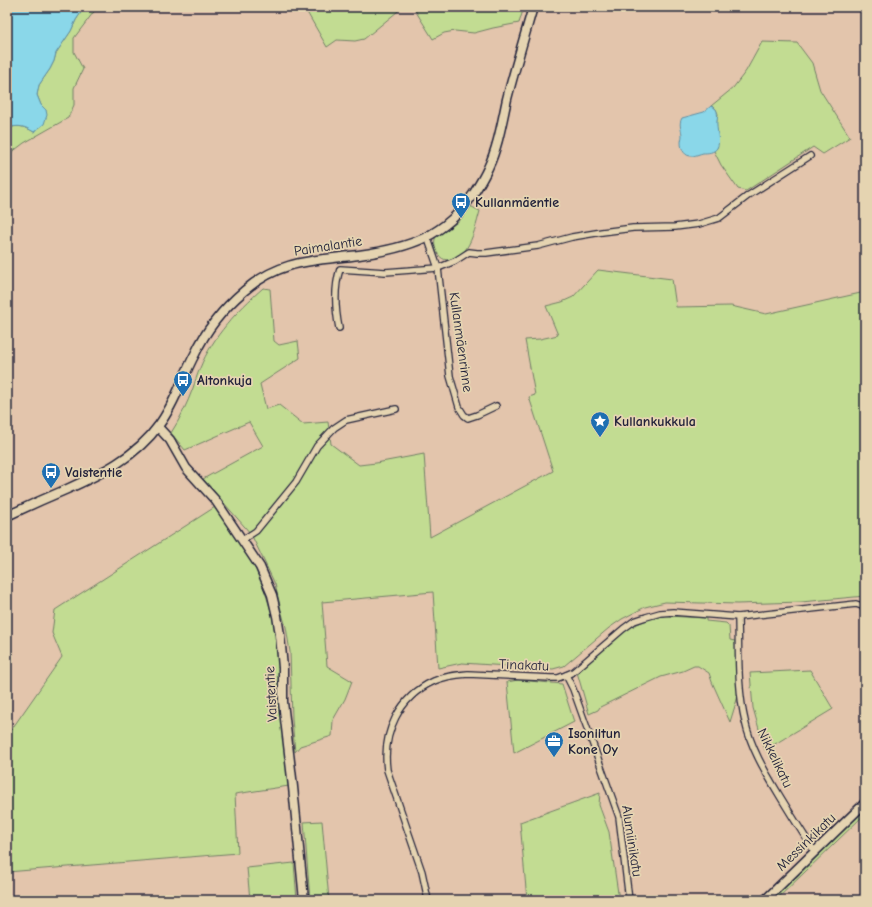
<svg xmlns="http://www.w3.org/2000/svg" width="872" height="907" viewBox="0 0 872 907" font-family="'Comic Neue',sans-serif">
<style>
.green{fill:#c2dc92;stroke:#727f66}
.water{fill:#8ad7e9;stroke:#608fa3}
.lines{fill:none;stroke-linecap:round;stroke-linejoin:round}
.street-casing{stroke:#22223b;stroke-width:8}
.secondary-casing{stroke:#22223b;stroke-width:11}
.street{stroke:#e5d4b1;stroke-width:5.5}
.secondary{stroke:#e5d4b1;stroke-width:8}
.labels{text-anchor:middle;dominant-baseline:central;stroke-width:3.5;stroke-linejoin:round;paint-order:stroke}
.poi-label{font-size:14px;font-weight:bold;fill:#22223b;stroke:#e5d4b1;text-anchor:start}
.street-label{font-size:14px;fill:#22223b;stroke:#e5d4b1}
</style>
<rect width="100%" height="100%" fill="#e3c5ac"/>
<filter id="ink" filterUnits="userSpaceOnUse"><feTurbulence type="fractalNoise" baseFrequency=".025" numOctaves="2"/><feDisplacementMap in="SourceGraphic" scale="8" xChannelSelector="R" yChannelSelector="G"/><feConvolveMatrix kernelMatrix="1 2 1 2 8 2 1 2 1" color-interpolation-filters="sRGB"/></filter>
<g filter="url(#ink)">
<g class="green">
<path d="M 82,7 L 99,7 L 96,9 L 74,38 L 74,52 L 83,69 L 74,88 L 74,105 L 68,118 L 24,143 L 7,156 L 7,128 C 19,125 24,126 34,132 L 46,110 L 41,105 L 37,95 L 39,85 L 50,69 L 54,61 L 56,53 L 71,31 L 76,20 L 80,14 Z"/>
<path d="M 304,7 L 403,7 L 364,39 L 355,41 L 337,40 L 327,47 Z"/>
<path d="M 413,7 L 524,7 L 519,23 L 493,28 L 474,33 L 455,31 L 444,33 L 433,39 Z"/>
<path d="M 762,42 L 797,43 L 812,63 L 820,90 L 850,137 L 823,154 L 813,147 L 746,191 L 738,189 L 721,165 L 714,151 L 717,148 L 718,137 L 716,125 L 718,114 L 716,109 L 714,107 L 711,106 L 733,88 L 746,71 Z"/>
<path d="M 470,206 L 480,211 C 477,222 473,239 466,249 C 462,253 454,260 448,260 C 437,260 432,244 436,236 C 440,230 446,229 452,226 C 460,221 465,214 470,206 Z"/>
<path d="M 598,270 L 672,279 L 676,307 L 731,306 L 766,314 L 865,292 L 865,596 L 801,602 L 737,604 L 665,602 L 645,607 L 622,619 L 609,628 L 564,666 L 553,669 L 462,663 L 438,668 L 433,592 L 322,602 L 327,666 L 352,681 L 345,699 L 333,720 L 332,736 L 300,746 L 295,752 L 292,719 L 290,652 L 286,627 L 281,610 L 275,584 L 251,534 L 203,479 L 263,446 L 249,422 L 185,450 L 171,433 C 180,419 187,404 193,388 C 195,382 197,375 200,368 C 213,336 237,311 263,288 L 270,289 L 274,341 L 279,345 L 298,341 L 300,358 L 260,384 L 266,409 L 279,405 L 303,424 L 328,422 L 331,444 L 359,465 L 376,463 L 424,454 L 430,537 L 553,471 L 529,397 L 535,395 L 525,340 L 540,339 L 558,335 L 546,306 L 562,302 L 573,297 Z"/>
<path d="M 215,507 L 238,541 L 260,576 L 272,614 L 278,651 L 280,702 L 289,786 L 235,794 L 238,853 L 7,872 L 7,733 L 9,733 L 62,657 L 52,633 L 55,610 Z"/>
<path d="M 667,616 L 706,618 L 706,621 L 726,623 L 729,626 L 730,640 L 735,641 L 739,693 L 730,722 L 712,682 L 709,673 L 698,666 L 694,666 L 683,671 L 661,677 L 600,707 L 598,710 L 589,714 L 577,672 L 626,630 C 639,622 652,617 667,616 Z"/>
<path d="M 810,670 L 833,709 L 765,750 L 753,708 L 750,673 Z"/>
<path d="M 518,680 L 562,684 L 574,722 L 514,753 L 507,682 Z"/>
<path d="M 600,793 L 599,805 L 609,832 L 619,900 L 527,900 L 520,822 Z"/>
<path d="M 865,809 L 865,814 L 776,900 L 771,900 Z"/>
<path d="M 322,821 L 329,900 L 310,900 L 304,822 Z"/>
<path d="M 294,863 L 297,900 L 250,900 L 247,868 Z"/>
</g>
<g class="water">
<path d="M 7,7 L 82,7 L 80,14 L 76,20 L 71,31 L 56,53 L 54,61 L 50,69 L 39,85 L 37,95 L 41,105 L 46,110 L 47,115 L 44,124 L 34,132 C 24,126 19,125 7,128 Z"/>
<path d="M 711,106 C 718,108 718,114 717,121 C 716,129 721,142 717,148 C 714,153 707,153 703,153 C 699,154 697,155 693,156 C 685,157 681,150 681,142 C 681,141 682,137 682,136 C 682,129 678,125 682,118 L 704,112 Z"/>
</g>
<g class="lines">
<g class="street-casing">
<g id="street">
<path d="M 427,236 L 438,268 L 450,376 L 459,407 L 464,415 L 468,418 L 477,415 L 496,406"/>
<path d="M 339,328 C 335,308 334,288 340,269 L 385,272 L 438,268 L 455,261 L 469,252 L 477,253 L 486,253 L 538,246 L 572,237 L 602,232 L 633,228 L 675,227 L 699,224 L 719,218 L 749,195 L 810,156"/>
<path d="M 242,540 L 256,531 L 296,482 L 317,446 L 334,428 L 346,420 L 396,409"/>
<path d="M 738,617 C 739,652 737,687 745,721 C 751,749 766,773 781,798 C 792,816 803,834 815,852"/>
<path d="M 566,675 L 573,689 L 619,817 L 629,900"/>
<path d="M 428,900 L 422,872 L 387,770 C 382,733 399,697 434,681 C 445,676 456,675 468,674 L 551,678 L 558,678 L 566,675 L 573,672 L 623,629 L 634,621 L 646,617 L 660,613 L 673,612 L 738,617 L 856,604 L 862,606 L 865,610"/>
</g>
</g>
<g class="secondary-casing">
<g id="secondary">
<path d="M 158,427 L 170,440 L 186,468 L 216,501 L 260,567 L 272,595 L 277,616 L 280,635 L 283,668 L 283,702 L 293,787 L 304,900"/>
<path d="M 7,516 C 26,507 46,498 65,490 C 101,474 136,457 159,425 C 176,402 182,378 195,354 C 206,330 224,308 244,291 C 281,259 314,261 359,255 C 409,248 445,237 474,193 C 479,185 484,177 488,168 C 498,147 502,122 507,99 C 515,68 524,38 533,7"/>
<path d="M 765,900 L 865,803"/>
</g>
</g>
<use href="#street" class="street"/>
<use href="#secondary" class="secondary"/>
</g>
</g>
<defs>
<g id="bus-pin" transform="scale(1)"><path d="M0 17L-7.5 6A9.5 9.5 0 1 1 7.5 6Z" fill="#1f6fb2" stroke="#e5d4b1"/><path d="M-5-6H5V4H4V6H2V4H-2V6H-4V4H-5ZM-3.5-4V0h7V-4ZM-3.5 1.2v1.5H-2V1.2ZM2 1.2v1.5H3.5V1.2Z" fill="#fff"/></g>
<g id="sight-pin" transform="scale(1)"><path d="M0 17L-7.5 6A9.5 9.5 0 1 1 7.5 6Z" fill="#1f6fb2" stroke="#e5d4b1"/><path d="M0-6L1.8-2.2L6-1.7L2.9 1.2L3.7 5.4L0 3.3L-3.7 5.4L-2.9 1.2L-6-1.7L-1.8-2.2Z" fill="#fff"/></g>
<g id="office-pin" transform="scale(1)"><path d="M0 17L-7.5 6A9.5 9.5 0 1 1 7.5 6Z" fill="#1f6fb2" stroke="#e5d4b1"/><path d="M-6-3h4V-5.5h4V-3h4V5H-6ZM-1-4.5V-3h2v-1.5ZM-6 0V1H6V0Z" fill="#fff"/></g>
</defs>
<g fill-rule="evenodd">
<use href="#bus-pin" x="461" y="202"/>
<use href="#bus-pin" x="183" y="380"/>
<use href="#sight-pin" x="600" y="421"/>
<use href="#bus-pin" x="51" y="472"/>
<use href="#office-pin" x="554" y="741"/>
</g>
<g class="labels">
<g class="poi-label">
<text x="475" y="202">Kullanmäentie</text>
<text x="197" y="380">Aitonkuja</text>
<text x="614" y="421">Kullankukkula</text>
<text x="65" y="472">Vaistentie</text>
<text x="568" y="733">Isoniitun<tspan x="568" dy="16">Kone Oy</tspan></text>
</g>
<g class="street-label">
<text transform="translate(328 246) rotate(-9)">Paimalantie</text>
<text transform="translate(461 342) rotate(82)">Kullanmäenrinne</text>
<text transform="translate(524 665) rotate(2)">Tinakatu</text>
<text transform="translate(271 694) rotate(-93)">Vaistentie</text>
<text transform="translate(775 758) rotate(64)">Nikkelikatu</text>
<text transform="translate(632 841) rotate(81)">Alumiinikatu</text>
<text transform="translate(806 842) rotate(-44)">Messinkikatu</text>
</g>
</g>
<rect width="872" height="907" fill="none" stroke="#e5d4b1" stroke-width="24"/>
<rect x="12" y="12" width="848" height="883" fill="none" stroke="#22223b" stroke-width="1.5" filter="url(#ink)"/>
</svg>
